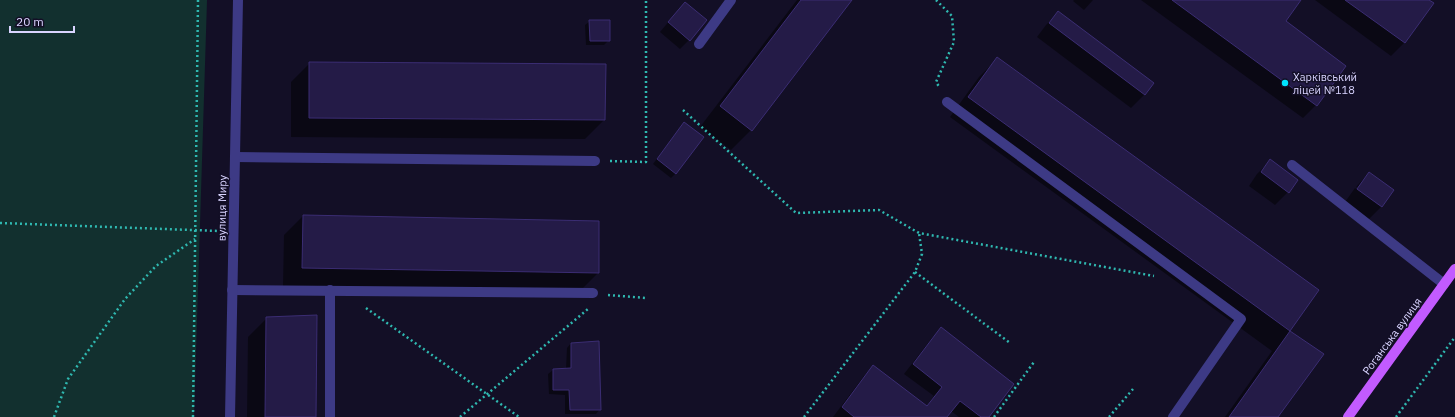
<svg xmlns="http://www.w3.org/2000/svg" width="1455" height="417" viewBox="0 0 1455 417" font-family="'IBM Plex Sans',sans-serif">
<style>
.green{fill:#12302f}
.shadow{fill:#0007}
.building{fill:#241b47;stroke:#3b2d73}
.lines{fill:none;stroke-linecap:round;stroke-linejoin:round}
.path{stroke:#2fb8b0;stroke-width:2.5;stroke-dasharray:2 3;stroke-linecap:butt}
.minor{stroke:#3d3a85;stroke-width:10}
.major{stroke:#c25bff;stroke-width:10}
.poi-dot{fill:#00e5ff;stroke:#130f26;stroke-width:1.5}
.labels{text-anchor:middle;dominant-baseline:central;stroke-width:3;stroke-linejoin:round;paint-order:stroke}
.poi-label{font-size:11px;fill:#d9d4ff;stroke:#130f26;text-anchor:start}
.street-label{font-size:11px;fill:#d9d4ff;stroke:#130f26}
</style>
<rect width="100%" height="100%" fill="#130f26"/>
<path class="green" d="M 0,0 L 207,0 L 194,417 L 0,417 Z"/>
<g class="shadow">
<path d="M 797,0 L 851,0 L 751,130 L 731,150 L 700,127 Z"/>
<path d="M 1074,0 L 1093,0 L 1084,10 L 1073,1 Z"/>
<path d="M 1141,0 L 1300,0 L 1284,22 L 1316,105 L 1303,118 Z"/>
<path d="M 1315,0 L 1428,0 L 1432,4 L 1404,43 L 1391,56 Z"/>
<path d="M 1059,12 L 1153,83 L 1144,95 L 1131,108 L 1037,37 L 1046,25 Z"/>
<path d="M 676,13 L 689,40 L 680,49 L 660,32 Z"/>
<path d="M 590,21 L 609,40 L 604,45 L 586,45 L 585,25 Z"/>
<path d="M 998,58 L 1318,291 L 1289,331 L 1322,354 L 1277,417 L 1225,417 L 1272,351 L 950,117 L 979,77 Z"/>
<path d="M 310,63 L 604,120 L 585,139 L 291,137 L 291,82 Z"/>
<path d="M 680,128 L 676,173 L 671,178 L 653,164 Z"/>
<path d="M 1270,161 L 1288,192 L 1275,205 L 1249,186 L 1257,174 Z"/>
<path d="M 1369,173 L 1382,206 L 1369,219 L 1345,202 L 1355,188 L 1381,207 L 1381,204 L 1356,187 Z"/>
<path d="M 303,216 L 598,222 L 598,273 L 579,292 L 283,287 L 284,235 Z"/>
<path d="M 267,318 L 315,417 L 247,417 L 248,337 Z"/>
<path d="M 941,329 L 988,417 L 959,417 L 951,411 L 946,417 L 833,417 L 864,376 L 873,366 L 926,407 L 934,396 L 904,374 L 932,338 Z"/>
<path d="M 571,343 L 600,409 L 596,414 L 565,414 L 565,395 L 549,394 L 548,374 L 553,370 L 566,369 L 567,348 Z"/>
</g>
<g class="building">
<path d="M 801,0 L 852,0 L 752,131 L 720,106 Z"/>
<path d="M 1172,0 L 1301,0 L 1286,21 L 1346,66 L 1317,106 Z"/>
<path d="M 1345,0 L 1429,0 L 1434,3 L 1405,43 Z"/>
<path d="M 685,2 L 707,20 L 690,41 L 668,22 Z"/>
<path d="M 1058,11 L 1154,83 L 1145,95 L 1049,23 Z"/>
<path d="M 589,20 L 610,20 L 610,41 L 590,41 Z"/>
<path d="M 997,57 L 1319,290 L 1290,331 L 968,97 Z"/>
<path d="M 309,62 L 606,64 L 605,120 L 309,118 Z"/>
<path d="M 684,122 L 704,137 L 676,174 L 657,159 Z"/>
<path d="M 1270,159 L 1298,180 L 1289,193 L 1261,172 Z"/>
<path d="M 1369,172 L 1394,190 L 1382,207 L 1357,189 Z"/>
<path d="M 303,215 L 599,221 L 599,273 L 302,268 Z"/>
<path d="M 317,315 L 316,417 L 265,417 L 266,317 Z"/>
<path d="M 941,327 L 1014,384 L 989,417 L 981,417 L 960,401 L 947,417 L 854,417 L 842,407 L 873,365 L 927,406 L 942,387 L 913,364 Z"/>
<path d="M 1290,331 L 1324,354 L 1278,417 L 1229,417 Z"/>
<path d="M 599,341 L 601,410 L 570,410 L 569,390 L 553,390 L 553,369 L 571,368 L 571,343 Z"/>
</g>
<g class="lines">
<g class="path">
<path d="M 936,0 L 952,16 L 954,42 L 936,82 L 940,88"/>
<path d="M 683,110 L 796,213 L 879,210 L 919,233 L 1154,276"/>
<path d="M 610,161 L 646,162 L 646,0"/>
<path d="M 0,223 L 219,231"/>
<path d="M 915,272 L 1010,343"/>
<path d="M 608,295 L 646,298"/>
<path d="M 366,308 L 519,417"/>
<path d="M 54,417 L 68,379 L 125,299 L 156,266 L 195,239"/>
<path d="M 193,417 L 198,0"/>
<path d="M 460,417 L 588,309"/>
<path d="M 804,417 L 915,272 L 922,254 L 919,233"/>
<path d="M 994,417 L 1034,362"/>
<path d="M 1109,417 L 1133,389"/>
<path d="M 1396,417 L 1455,337"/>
</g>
<g class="minor">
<path d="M 699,44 L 731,0"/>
<path d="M 947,102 L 1241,319 L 1173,417"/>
<path d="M 235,157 L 595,161"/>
<path d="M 1292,165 L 1444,284"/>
<path d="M 232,290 L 593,293"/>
<path d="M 230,417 L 238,0"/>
<path d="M 330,417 L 330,290"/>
</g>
<path class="major" d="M 1348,417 L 1455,269"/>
</g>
<circle class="poi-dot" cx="1285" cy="83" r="4"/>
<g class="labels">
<g class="poi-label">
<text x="1293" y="77">Харківський<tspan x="1293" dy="13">ліцей №118</tspan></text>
</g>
<g class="street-label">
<text transform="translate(222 208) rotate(-89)">вулиця Миру</text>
<text transform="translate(1392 336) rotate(-54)">Роганська вулиця</text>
</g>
</g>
<path d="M10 26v6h64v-6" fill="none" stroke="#d9d4ff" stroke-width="2"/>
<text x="16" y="26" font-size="12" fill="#d9d4ff" stroke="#130f26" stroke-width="3" paint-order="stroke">20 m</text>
</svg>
